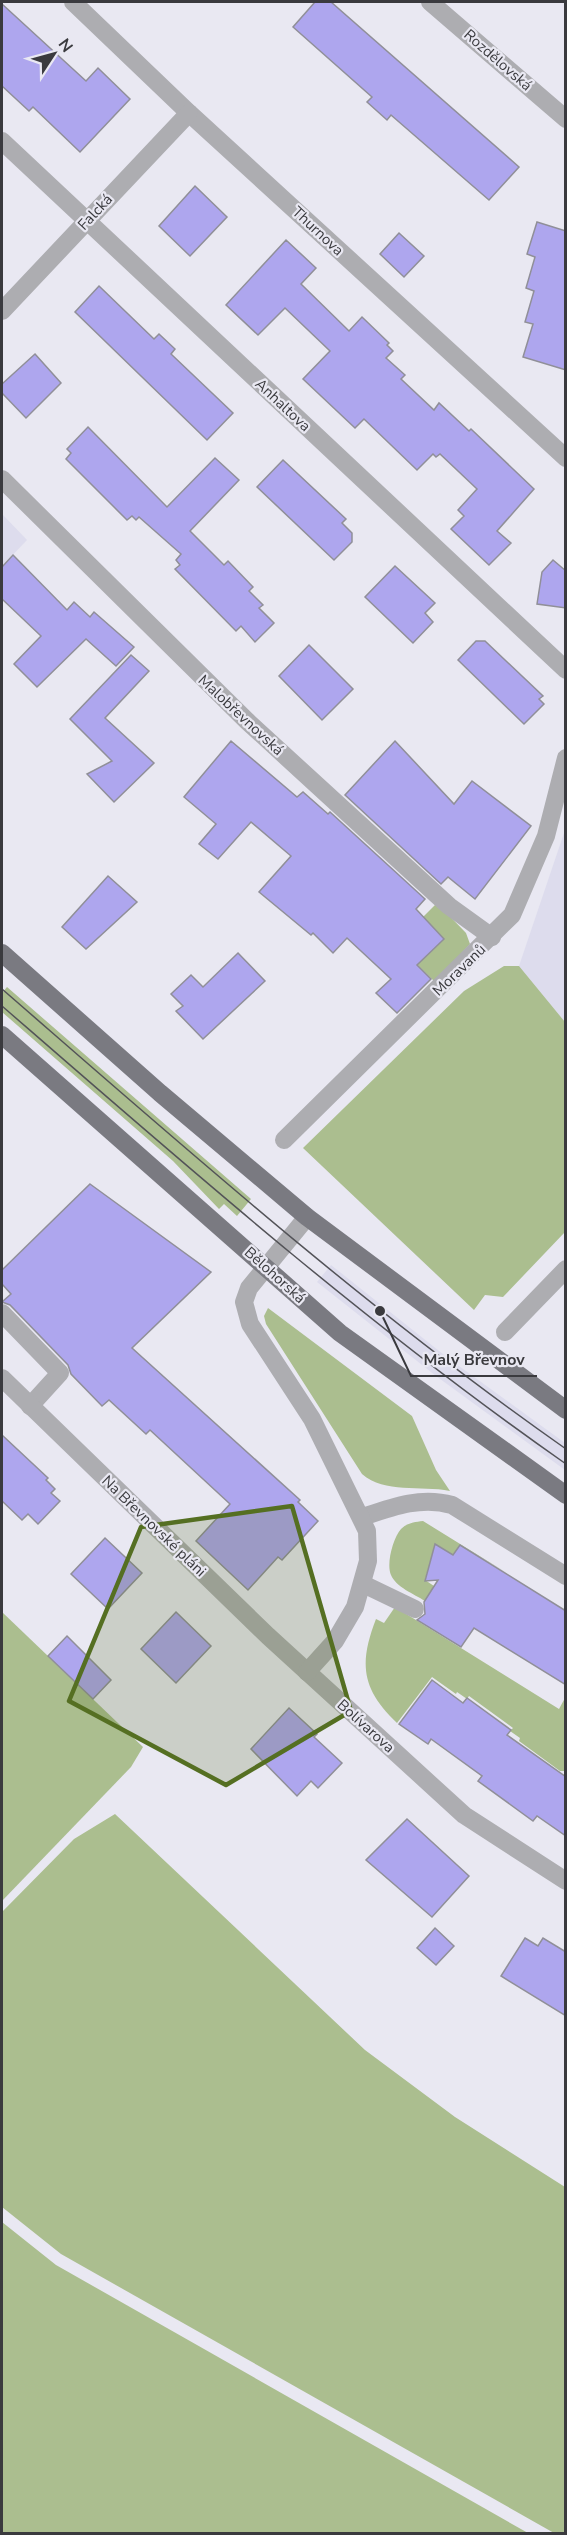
<svg xmlns="http://www.w3.org/2000/svg" width="567" height="2535" viewBox="0 0 567 2535" font-family="'Nunito Sans',sans-serif">
<style>
.built{fill:#dddced}
.green{fill:#abbe8f;fill-rule:evenodd}
.building{fill:#aea6ee;stroke:#908f98;stroke-width:1.5}
.lines{fill:none;stroke-linecap:round;stroke-linejoin:round}
.minor{stroke:#adadb1;stroke-width:18}
.major{stroke:#7a7a81;stroke-width:18}
.tram{stroke:#535358;stroke-width:1.5}
.marked{fill:#556f22;fill-opacity:0.2;stroke:#556f22;stroke-width:4.5;stroke-linejoin:round}
.labels{text-anchor:middle;dominant-baseline:central;stroke-width:4.5;stroke-linejoin:round;paint-order:stroke}
.street-label{font-size:15px;fill:#3a3a3e;stroke:#e9e8f2}
.leader{fill:none;stroke:#3a3a3e;stroke-width:2}
.callout-dot{fill:#3a3a3e;stroke:#e9e8f2;stroke-width:2}
.callout-label{font-size:16px;text-anchor:middle;font-weight:bold;fill:#3a3a3e;stroke:#e9e8f2;stroke-width:4.5;stroke-linejoin:round;paint-order:stroke}
</style>
<rect width="100%" height="100%" fill="#e9e8f2"/>
<g class="built">
<path d="M 2,514 L 27,540 L 2,566 Z"/>
<path d="M 565,830 L 565,1022 L 519,966 Z"/>
<path d="M 331,1265 L 448,1358 L 565,1443 L 565,1470 L 436,1376 L 317,1282 Z"/>
</g>
<g class="green">
<path d="M 437,903 L 466,933 L 470,944 L 435,982 L 396,944 ZM 425,919 L 444,939 L 433,950 L 414,929 Z"/>
<path d="M 504,966 L 519,966 L 565,1022 L 565,1232 L 503,1297 L 485,1295 L 474,1310 L 303,1148 L 464,991 Z"/>
<path d="M 7,987 L 251,1199 L 237,1216 L 224,1204 L 219,1209 L 173,1161 L 2,1012 L 2,993 Z"/>
<path d="M 268,1308 L 412,1416 L 436,1470 L 450,1491 C 420,1485 385,1494 362,1474 L 266,1324 L 264,1316 Z"/>
<path d="M 423,1521 L 507,1573 L 460,1545 L 453,1555 L 435,1544 L 425,1580 L 434,1586 L 425,1601 C 414,1594 396,1587 391,1575 C 386,1564 393,1538 401,1529 C 407,1523 414,1522 423,1521 Z"/>
<path d="M 395,1607 L 559,1709 L 565,1698 L 565,1771 L 560,1771 L 519,1741 L 520,1738 L 510,1731 L 513,1728 L 469,1696 L 467,1699 L 457,1692 L 456,1694 L 432,1677 L 397,1723 C 361,1689 359,1663 376,1619 L 384,1623 Z"/>
<path d="M 2,1612 L 143,1747 L 131,1767 L 2,1901 Z"/>
<path d="M 115,1814 L 365,2050 L 455,2117 L 565,2187 L 565,2533 L 554,2533 L 61,2254 L 2,2207 L 2,1912 L 74,1839 Z"/>
<path d="M 2,2222 L 56,2265 L 528,2533 L 2,2533 Z"/>
</g>
<g class="building">
<path d="M 315,2 L 331,2 L 519,167 L 489,200 L 391,115 L 387,120 L 367,102 L 372,97 L 293,27 Z"/>
<path d="M 2,4 L 86,81 L 98,68 L 130,99 L 80,152 L 33,107 L 29,111 L 2,86 Z"/>
<path d="M 195,186 L 227,217 L 190,256 L 159,226 Z"/>
<path d="M 537,222 L 566,231 L 566,370 L 523,357 L 533,324 L 525,322 L 534,291 L 526,288 L 535,257 L 527,254 Z"/>
<path d="M 399,233 L 424,256 L 404,277 L 380,254 Z"/>
<path d="M 286,240 L 316,268 L 301,284 L 349,331 L 362,317 L 389,343 L 387,345 L 393,351 L 386,358 L 405,375 L 401,379 L 434,410 L 439,403 L 469,431 L 471,429 L 534,489 L 497,531 L 511,543 L 489,565 L 451,529 L 464,516 L 458,510 L 477,489 L 440,454 L 436,457 L 433,454 L 417,470 L 364,419 L 355,428 L 303,379 L 330,351 L 285,308 L 258,335 L 226,305 Z"/>
<path d="M 99,286 L 154,339 L 159,334 L 175,349 L 171,354 L 233,413 L 207,440 L 75,312 Z"/>
<path d="M 35,354 L 61,383 L 26,418 L 2,393 L 2,384 Z"/>
<path d="M 88,427 L 167,507 L 215,458 L 239,480 L 190,531 L 224,565 L 228,561 L 253,587 L 249,591 L 263,605 L 259,608 L 274,623 L 255,642 L 241,626 L 236,631 L 175,569 L 180,565 L 176,560 L 181,554 L 139,517 L 136,520 L 132,516 L 127,520 L 66,459 L 71,453 L 67,449 Z"/>
<path d="M 283,460 L 346,519 L 342,523 L 352,533 L 352,542 L 334,560 L 257,487 Z"/>
<path d="M 13,555 L 67,610 L 74,602 L 90,617 L 94,612 L 134,647 L 116,666 L 86,639 L 37,687 L 14,664 L 41,636 L 2,599 L 2,567 Z"/>
<path d="M 553,560 L 566,571 L 566,608 L 537,604 L 542,572 Z"/>
<path d="M 395,566 L 435,603 L 425,613 L 433,622 L 413,643 L 365,597 Z"/>
<path d="M 476,641 L 485,641 L 543,696 L 539,699 L 544,704 L 524,724 L 458,660 Z"/>
<path d="M 309,645 L 353,689 L 322,720 L 279,676 Z"/>
<path d="M 131,655 L 149,671 L 105,718 L 154,763 L 114,802 L 87,774 L 112,761 L 70,719 Z"/>
<path d="M 231,741 L 297,797 L 303,792 L 328,814 L 330,812 L 425,899 L 416,909 L 444,939 L 417,965 L 431,979 L 397,1013 L 376,993 L 391,979 L 347,938 L 333,953 L 313,933 L 311,935 L 259,892 L 291,856 L 251,822 L 218,859 L 199,844 L 216,824 L 184,797 Z"/>
<path d="M 395,741 L 454,804 L 472,781 L 531,826 L 475,899 L 448,877 L 441,884 L 345,795 Z"/>
<path d="M 108,876 L 137,902 L 86,949 L 62,927 Z"/>
<path d="M 238,953 L 265,981 L 203,1039 L 176,1011 L 183,1006 L 171,994 L 191,975 L 203,987 Z"/>
<path d="M 90,1184 L 211,1272 L 132,1348 L 300,1500 L 298,1502 L 318,1521 L 282,1560 L 278,1557 L 248,1590 L 196,1541 L 230,1504 L 150,1430 L 146,1434 L 109,1400 L 102,1406 L 71,1374 L 68,1365 L 10,1305 L 2,1302 L 11,1294 L 2,1284 L 2,1270 Z"/>
<path d="M 2,1435 L 48,1478 L 46,1480 L 55,1489 L 51,1493 L 60,1501 L 38,1524 L 28,1514 L 22,1520 L 2,1501 Z"/>
<path d="M 105,1538 L 142,1573 L 108,1609 L 71,1574 Z"/>
<path d="M 435,1544 L 453,1555 L 460,1545 L 566,1611 L 566,1685 L 474,1628 L 461,1647 L 417,1620 L 425,1614 L 424,1602 L 438,1580 L 425,1581 Z"/>
<path d="M 176,1612 L 211,1646 L 176,1683 L 141,1649 Z"/>
<path d="M 67,1636 L 111,1680 L 93,1699 L 48,1656 Z"/>
<path d="M 432,1680 L 463,1703 L 467,1698 L 511,1730 L 507,1735 L 566,1777 L 566,1836 L 537,1816 L 533,1821 L 478,1781 L 482,1776 L 431,1739 L 428,1744 L 399,1724 Z"/>
<path d="M 289,1708 L 317,1734 L 314,1737 L 342,1763 L 318,1788 L 311,1781 L 297,1796 L 251,1749 Z"/>
<path d="M 407,1819 L 469,1876 L 432,1917 L 366,1860 Z"/>
<path d="M 435,1928 L 454,1946 L 436,1965 L 417,1948 Z"/>
<path d="M 525,1938 L 538,1946 L 543,1938 L 566,1952 L 566,2016 L 501,1976 Z"/>
</g>
<g class="lines">
<g class="minor">
<path d="M 73,2 L 189,113 L 566,458"/>
<path d="M 430,2 L 566,119"/>
<path d="M 2,141 L 566,670"/>
<path d="M 2,311 L 189,113"/>
<path d="M 2,479 L 247,721 L 449,906 L 492,937"/>
<path d="M 284,1140 L 512,915 L 546,836 L 566,758"/>
<path d="M 2,1313 L 60,1373 L 30,1406"/>
<path d="M 505,1332 L 566,1269"/>
<path d="M 2,1378 L 268,1636 L 464,1815 L 566,1881"/>
<path d="M 363,1517 C 392,1507 421,1496 452,1505 L 566,1576"/>
<path d="M 363,1584 L 415,1609"/>
<path d="M 307,1672 L 335,1641 L 355,1607 L 368,1561 L 367,1531 L 312,1419 L 250,1324 L 244,1302 L 249,1288 L 307,1217"/>
</g>
<g class="major">
<path d="M 2,953 L 160,1093 L 307,1217 L 566,1410"/>
<path d="M 2,1035 L 340,1333 L 566,1495"/>
</g>
<g class="tram">
<path d="M 2,989 C 185,1148 366,1309 566,1449"/>
<path d="M 2,1006 C 185,1165 367,1325 566,1464"/>
</g>
</g>
<path class="marked" d="M 292,1506 L 351,1711 L 226,1785 L 69,1701 L 141,1527 Z"/>
<g class="labels">
<g class="street-label">
<text transform="translate(498 60) rotate(41)">Rozdělovská</text>
<text transform="translate(95 212) rotate(-47)">Falcká</text>
<text transform="translate(318 231) rotate(43)">Thurnova</text>
<text transform="translate(283 405) rotate(43)">Anhaltova</text>
<text transform="translate(241 715) rotate(43)">Malobřevnovská</text>
<text transform="translate(459 970) rotate(-44)">Moravanů</text>
<text transform="translate(275 1275) rotate(42)">Bělohorská</text>
<text transform="translate(154 1526) rotate(44)">Na Břevnovské pláni</text>
<text transform="translate(366 1726) rotate(42)">Bolívarova</text>
</g>
</g>
<path class="leader" d="M380 1311L411 1376H537"/>
<circle class="callout-dot" cx="380" cy="1311" r="6"/>
<g class="callout-label">
<text x="474" y="1365">Malý Břevnov</text>
</g>
<rect width="567" height="2535" fill="none" stroke="#3a3a3e" stroke-width="6"/>
<g transform="translate(54 54) rotate(54)" stroke="#e9e8f2" stroke-width="4.5" paint-order="stroke">
<path d="M0-4.5L10 22L0 15L-10 22Z" fill="#3a3a3e"/>
<text y="-9" font-size="16" font-weight="bold" text-anchor="middle" fill="#3a3a3e">N</text>
</g>
</svg>
